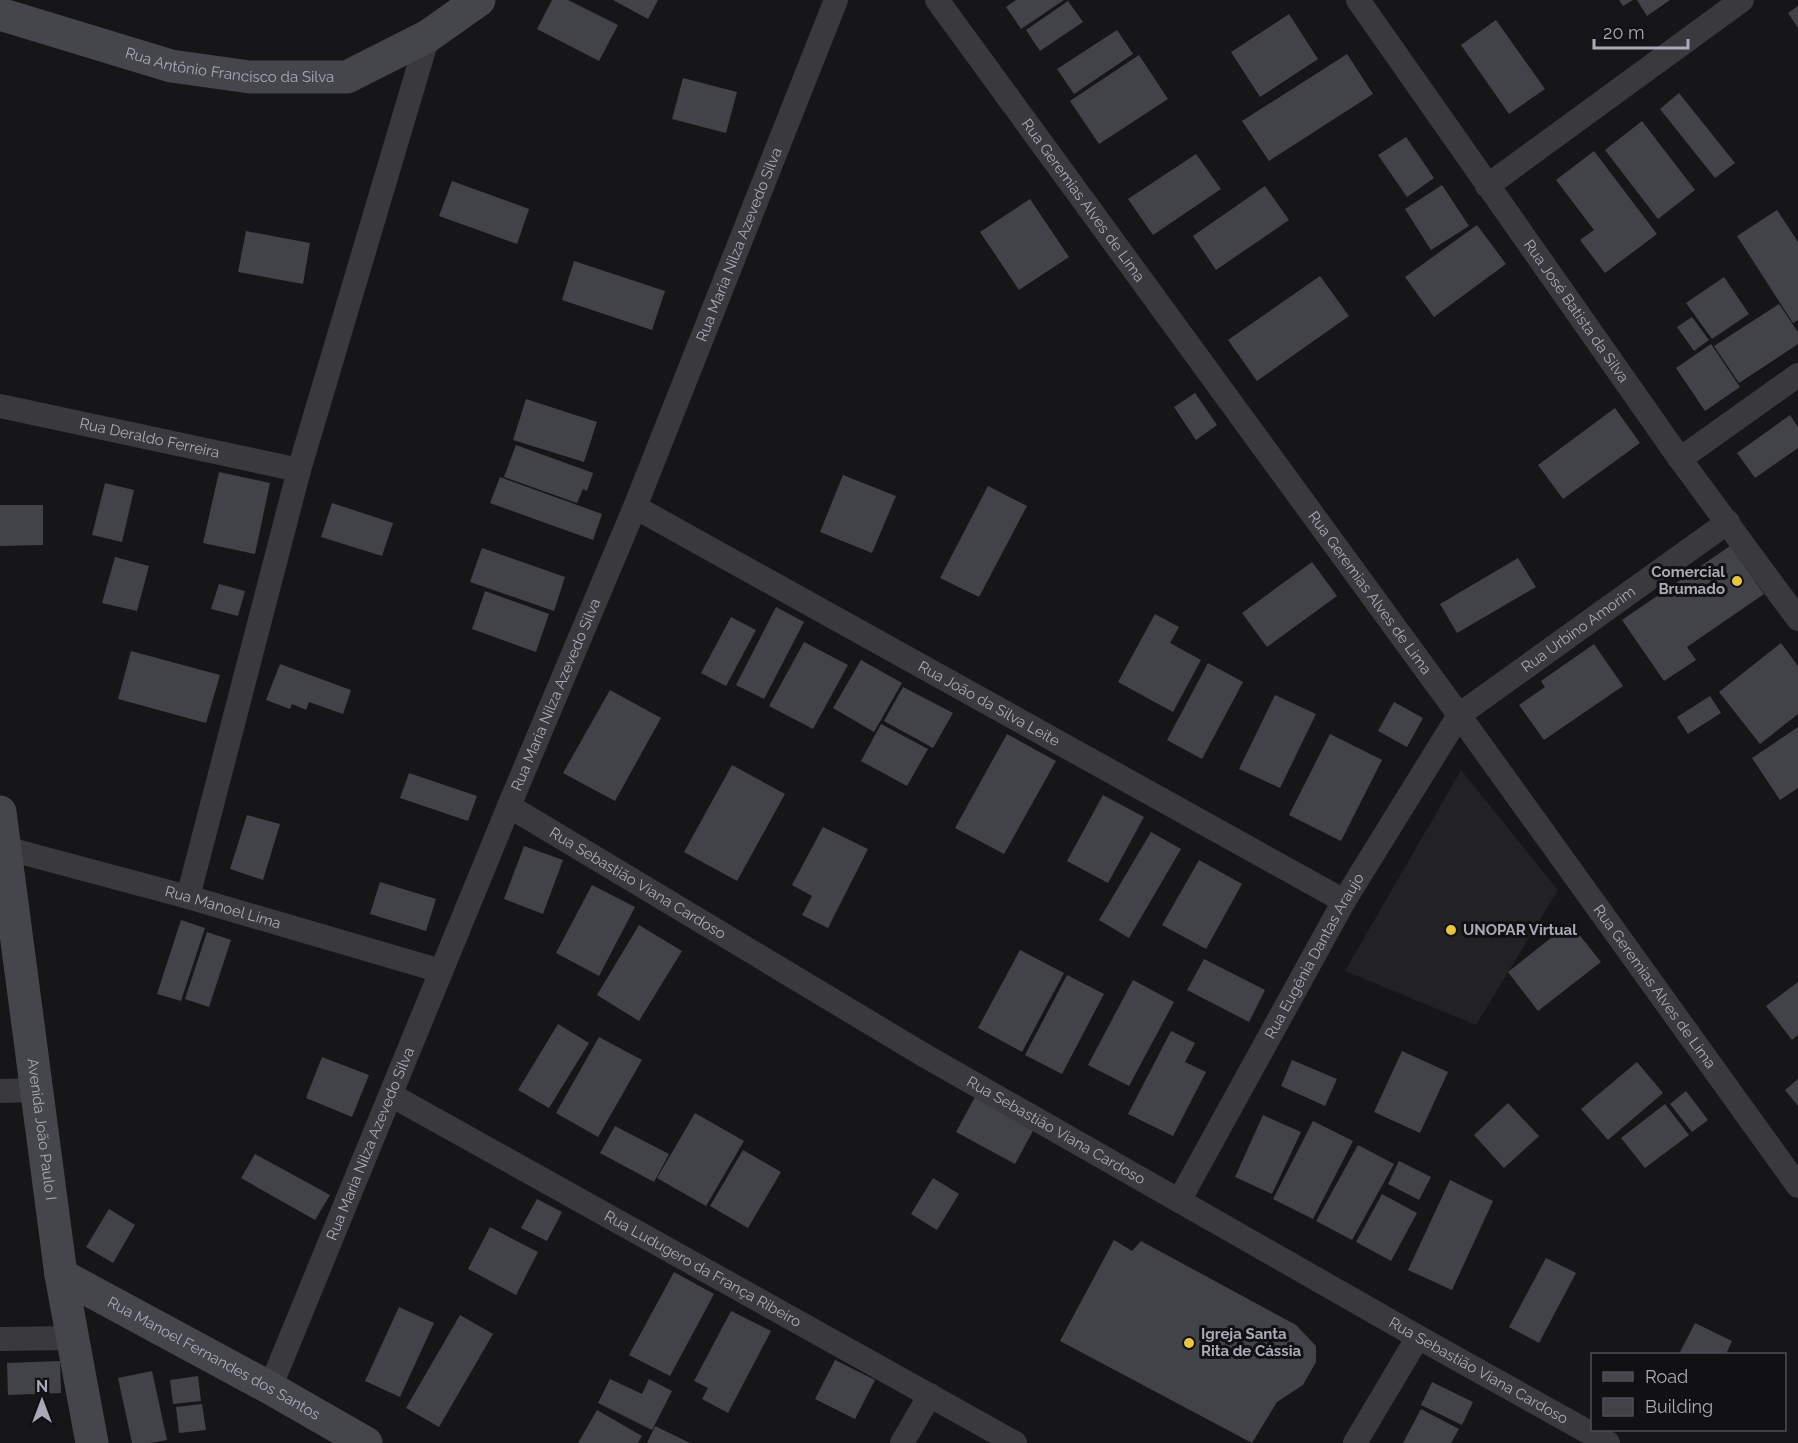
<svg xmlns="http://www.w3.org/2000/svg" width="1798" height="1443" viewBox="0 0 1798 1443" font-family="Raleway,sans-serif">
<style>
.built{fill:#222225}
.building{fill:#424348}
.lines{fill:none;stroke-linecap:round;stroke-linejoin:round}
.street{stroke:#39393e;stroke-width:24}
.secondary{stroke:#45464c;stroke-width:33}
.poi-dot{fill:#e9c53c;stroke:#111113;stroke-width:2}
.labels{text-anchor:middle;dominant-baseline:central;stroke-width:6;stroke-linejoin:round;paint-order:stroke}
.street-label{font-size:15px;fill:#a8abb7;stroke:#111113}
.poi-label{font-size:15px;font-weight:bold;fill:#a8abb7;stroke:#111113;text-anchor:start}
</style>
<rect width="100%" height="100%" fill="#161618"/>
<path class="built" d="M 1461,770 L 1558,890 L 1476,1025 L 1345,971 Z"/>
<g class="building">
<path d="M 552,0 L 568,0 L 618,25 L 599,61 L 537,29 Z"/>
<path d="M 613,0 L 658,0 L 648,19 Z"/>
<path d="M 1016,0 L 1064,0 L 1021,29 L 1006,7 Z"/>
<path d="M 1619,0 L 1633,0 L 1623,6 Z"/>
<path d="M 1637,0 L 1670,0 L 1647,16 Z"/>
<path d="M 1068,1 L 1083,22 L 1040,51 L 1026,30 Z"/>
<path d="M 1798,6 L 1798,28 L 1788,13 Z"/>
<path d="M 1289,14 L 1318,59 L 1260,97 L 1231,52 Z"/>
<path d="M 1496,20 L 1545,89 L 1509,114 L 1461,45 Z"/>
<path d="M 1117,30 L 1133,54 L 1074,94 L 1057,69 Z"/>
<path d="M 1347,54 L 1373,94 L 1269,161 L 1242,121 Z"/>
<path d="M 1139,55 L 1168,99 L 1099,144 L 1070,101 Z"/>
<path d="M 683,78 L 737,92 L 726,133 L 672,119 Z"/>
<path d="M 1679,93 L 1735,163 L 1715,178 L 1660,109 Z"/>
<path d="M 1642,121 L 1695,190 L 1658,219 L 1605,150 Z"/>
<path d="M 1406,137 L 1434,178 L 1407,197 L 1378,155 Z"/>
<path d="M 1594,151 L 1657,234 L 1605,273 L 1580,240 L 1594,230 L 1556,180 Z"/>
<path d="M 1196,154 L 1221,189 L 1153,235 L 1128,199 Z"/>
<path d="M 452,181 L 529,209 L 517,244 L 439,216 Z"/>
<path d="M 1442,185 L 1469,226 L 1431,250 L 1405,209 Z"/>
<path d="M 1265,186 L 1289,220 L 1216,270 L 1193,236 Z"/>
<path d="M 1030,199 L 1069,257 L 1019,290 L 980,232 Z"/>
<path d="M 1777,210 L 1798,242 L 1798,320 L 1793,323 L 1737,236 Z"/>
<path d="M 1477,225 L 1506,264 L 1434,317 L 1405,277 Z"/>
<path d="M 246,231 L 310,243 L 303,284 L 238,272 Z"/>
<path d="M 574,261 L 665,291 L 652,330 L 562,300 Z"/>
<path d="M 1320,276 L 1349,316 L 1257,381 L 1228,340 Z"/>
<path d="M 1724,277 L 1749,314 L 1712,339 L 1686,303 Z"/>
<path d="M 1779,304 L 1798,332 L 1798,344 L 1739,383 L 1714,346 Z"/>
<path d="M 1692,317 L 1709,340 L 1694,351 L 1677,327 Z"/>
<path d="M 1711,344 L 1740,387 L 1705,411 L 1676,368 Z"/>
<path d="M 1195,393 L 1217,425 L 1196,440 L 1174,407 Z"/>
<path d="M 526,399 L 597,422 L 584,462 L 513,440 Z"/>
<path d="M 1615,408 L 1640,443 L 1563,499 L 1538,465 Z"/>
<path d="M 1790,415 L 1798,427 L 1798,448 L 1755,478 L 1737,453 Z"/>
<path d="M 516,445 L 593,473 L 587,491 L 583,489 L 577,503 L 504,477 Z"/>
<path d="M 219,472 L 270,483 L 255,554 L 203,543 Z"/>
<path d="M 843,475 L 896,496 L 872,553 L 820,532 Z"/>
<path d="M 500,477 L 602,514 L 593,540 L 490,503 Z"/>
<path d="M 105,483 L 134,490 L 122,542 L 92,535 Z"/>
<path d="M 988,486 L 1027,506 L 979,597 L 940,578 Z"/>
<path d="M 332,503 L 393,523 L 382,556 L 321,537 Z"/>
<path d="M 0,505 L 43,505 L 43,545 L 0,546 Z"/>
<path d="M 1730,546 L 1764,594 L 1687,647 L 1696,660 L 1664,681 L 1622,620 Z"/>
<path d="M 482,548 L 565,577 L 554,611 L 470,582 Z"/>
<path d="M 115,557 L 149,566 L 137,611 L 102,603 Z"/>
<path d="M 1518,558 L 1536,587 L 1457,633 L 1440,604 Z"/>
<path d="M 1312,562 L 1337,596 L 1267,647 L 1242,613 Z"/>
<path d="M 219,584 L 245,591 L 238,616 L 211,609 Z"/>
<path d="M 485,591 L 549,614 L 536,652 L 472,629 Z"/>
<path d="M 776,607 L 804,622 L 764,699 L 736,685 Z"/>
<path d="M 1155,614 L 1179,627 L 1170,643 L 1201,660 L 1173,712 L 1118,682 Z"/>
<path d="M 731,617 L 756,630 L 726,686 L 701,673 Z"/>
<path d="M 804,642 L 848,665 L 813,729 L 769,706 Z"/>
<path d="M 1781,643 L 1798,666 L 1798,714 L 1760,744 L 1719,692 Z"/>
<path d="M 1594,644 L 1623,686 L 1544,740 L 1519,705 L 1545,687 L 1541,681 Z"/>
<path d="M 131,651 L 220,675 L 206,723 L 118,699 Z"/>
<path d="M 861,660 L 902,683 L 874,732 L 833,708 Z"/>
<path d="M 1208,663 L 1243,682 L 1202,759 L 1167,740 Z"/>
<path d="M 280,664 L 351,690 L 343,714 L 309,702 L 306,710 L 292,704 L 290,709 L 266,700 Z"/>
<path d="M 903,687 L 953,713 L 933,748 L 884,721 Z"/>
<path d="M 610,690 L 661,718 L 615,801 L 563,773 Z"/>
<path d="M 1275,695 L 1316,714 L 1280,788 L 1239,769 Z"/>
<path d="M 1710,696 L 1721,713 L 1688,734 L 1677,717 Z"/>
<path d="M 1394,702 L 1423,718 L 1407,747 L 1378,731 Z"/>
<path d="M 881,724 L 928,749 L 907,786 L 861,761 Z"/>
<path d="M 1798,727 L 1798,788 L 1780,800 L 1752,758 Z"/>
<path d="M 1007,734 L 1056,761 L 1004,854 L 955,828 Z"/>
<path d="M 1330,734 L 1382,760 L 1341,841 L 1289,815 Z"/>
<path d="M 732,765 L 785,794 L 737,881 L 684,852 Z"/>
<path d="M 409,773 L 477,796 L 468,821 L 400,798 Z"/>
<path d="M 1103,795 L 1144,817 L 1108,883 L 1067,861 Z"/>
<path d="M 247,815 L 280,824 L 263,880 L 230,869 Z"/>
<path d="M 823,827 L 868,849 L 828,928 L 802,915 L 812,896 L 792,885 Z"/>
<path d="M 1151,832 L 1181,849 L 1129,938 L 1099,920 Z"/>
<path d="M 524,846 L 563,860 L 543,914 L 504,899 Z"/>
<path d="M 1199,860 L 1242,884 L 1206,949 L 1162,925 Z"/>
<path d="M 380,882 L 436,899 L 426,931 L 370,914 Z"/>
<path d="M 592,885 L 635,907 L 599,976 L 556,953 Z"/>
<path d="M 181,920 L 205,928 L 181,1001 L 157,994 Z"/>
<path d="M 1570,923 L 1601,962 L 1538,1011 L 1508,972 Z"/>
<path d="M 639,925 L 682,951 L 639,1021 L 597,995 Z"/>
<path d="M 207,932 L 231,940 L 209,1007 L 185,999 Z"/>
<path d="M 1020,950 L 1064,973 L 1022,1052 L 978,1028 Z"/>
<path d="M 1204,959 L 1265,990 L 1249,1022 L 1187,990 Z"/>
<path d="M 1067,975 L 1104,994 L 1062,1074 L 1025,1055 Z"/>
<path d="M 1133,980 L 1174,1002 L 1129,1086 L 1088,1065 Z"/>
<path d="M 1798,982 L 1798,1035 L 1792,1040 L 1766,1006 Z"/>
<path d="M 558,1024 L 589,1043 L 549,1108 L 518,1090 Z"/>
<path d="M 1171,1031 L 1195,1043 L 1185,1062 L 1206,1072 L 1173,1136 L 1128,1114 Z"/>
<path d="M 599,1037 L 642,1060 L 598,1137 L 556,1113 Z"/>
<path d="M 1402,1051 L 1448,1072 L 1420,1133 L 1374,1112 Z"/>
<path d="M 322,1057 L 369,1075 L 352,1117 L 306,1098 Z"/>
<path d="M 1292,1060 L 1337,1079 L 1325,1106 L 1281,1086 Z"/>
<path d="M 1637,1062 L 1663,1093 L 1608,1140 L 1581,1109 Z"/>
<path d="M 1798,1079 L 1798,1106 L 1785,1090 Z"/>
<path d="M 1686,1091 L 1708,1120 L 1692,1132 L 1670,1104 Z"/>
<path d="M 975,1097 L 1034,1129 L 1015,1164 L 956,1132 Z"/>
<path d="M 1508,1103 L 1539,1136 L 1504,1168 L 1474,1135 Z"/>
<path d="M 1665,1104 L 1689,1135 L 1645,1168 L 1621,1138 Z"/>
<path d="M 695,1113 L 744,1141 L 706,1206 L 657,1178 Z"/>
<path d="M 1263,1115 L 1301,1132 L 1272,1194 L 1235,1177 Z"/>
<path d="M 1313,1121 L 1353,1141 L 1313,1219 L 1273,1199 Z"/>
<path d="M 615,1126 L 669,1154 L 654,1182 L 600,1153 Z"/>
<path d="M 1358,1145 L 1394,1164 L 1352,1240 L 1316,1221 Z"/>
<path d="M 743,1150 L 781,1172 L 748,1228 L 710,1206 Z"/>
<path d="M 255,1154 L 330,1195 L 315,1220 L 241,1178 Z"/>
<path d="M 1399,1161 L 1431,1177 L 1419,1200 L 1388,1184 Z"/>
<path d="M 933,1178 L 959,1194 L 937,1230 L 911,1214 Z"/>
<path d="M 1450,1180 L 1493,1201 L 1452,1290 L 1408,1270 Z"/>
<path d="M 1382,1194 L 1417,1213 L 1391,1261 L 1356,1242 Z"/>
<path d="M 537,1199 L 562,1212 L 547,1241 L 521,1228 Z"/>
<path d="M 109,1209 L 135,1225 L 113,1263 L 86,1247 Z"/>
<path d="M 490,1227 L 538,1252 L 516,1295 L 468,1269 Z"/>
<path d="M 1114,1240 L 1132,1251 L 1141,1241 L 1296,1325 L 1316,1346 L 1316,1362 L 1303,1385 L 1277,1402 L 1252,1443 L 1060,1341 Z"/>
<path d="M 1546,1258 L 1576,1273 L 1539,1343 L 1509,1327 Z"/>
<path d="M 674,1272 L 714,1294 L 670,1376 L 629,1355 Z"/>
<path d="M 399,1307 L 434,1323 L 400,1397 L 365,1381 Z"/>
<path d="M 731,1311 L 771,1331 L 728,1413 L 702,1399 L 708,1388 L 694,1381 Z"/>
<path d="M 460,1315 L 493,1334 L 439,1427 L 406,1408 Z"/>
<path d="M 1695,1323 L 1732,1341 L 1726,1354 L 1679,1354 Z"/>
<path d="M 835,1360 L 875,1380 L 855,1419 L 815,1399 Z"/>
<path d="M 60,1361 L 61,1393 L 8,1395 L 7,1363 Z"/>
<path d="M 152,1371 L 167,1440 L 150,1443 L 132,1443 L 118,1378 Z"/>
<path d="M 198,1376 L 201,1401 L 173,1404 L 170,1380 Z"/>
<path d="M 610,1379 L 642,1394 L 649,1379 L 672,1391 L 652,1430 L 598,1403 Z"/>
<path d="M 1432,1382 L 1473,1402 L 1462,1425 L 1421,1405 Z"/>
<path d="M 202,1404 L 206,1430 L 179,1433 L 176,1407 Z"/>
<path d="M 1421,1409 L 1459,1429 L 1451,1443 L 1403,1443 Z"/>
<path d="M 597,1410 L 642,1436 L 638,1443 L 578,1443 Z"/>
<path d="M 655,1426 L 690,1443 L 647,1443 Z"/>
</g>
<g class="lines">
<g class="street">
<path id="s1" d="M 937,0 L 1459,715 L 1798,1186"/>
<path id="s2" d="M 1358,0 L 1680,459 L 1798,619"/>
<path d="M 1487,186 L 1742,0"/>
<path id="s3" d="M 0,406 L 299,470"/>
<path d="M 1680,459 L 1798,375"/>
<path id="s4" d="M 635,507 L 1344,901"/>
<path id="s5" d="M 509,806 L 922,1054 L 1418,1337 L 1608,1443"/>
<path id="s6" d="M 5,848 L 188,897 L 441,971"/>
<path d="M 188,897 L 299,470 L 428,36"/>
<path d="M 0,1091 L 36,1090"/>
<path id="s7" d="M 391,1095 L 1015,1443"/>
<path id="s8" d="M 1179,1201 L 1344,901 L 1459,715 L 1728,522"/>
<path d="M 0,1339 L 73,1338"/>
<path id="s9" d="M 270,1388 L 509,806 L 635,507 L 836,0"/>
<path d="M 902,1443 L 930,1395"/>
<path d="M 1355,1443 L 1418,1337"/>
</g>
<g class="secondary">
<path id="s10" d="M 0,14 L 171,66 L 250,77 L 347,77 L 428,36 L 479,0"/>
<path id="s11" d="M 0,812 L 61,1275 L 92,1443"/>
<path id="s12" d="M 61,1275 L 270,1388 L 366,1443"/>
</g>
</g>
<g class="poi-dot">
<circle cx="1737" cy="581" r="6"/>
<circle cx="1451" cy="930" r="6"/>
<circle cx="1189" cy="1343" r="6"/>
</g>
<g class="labels">
<g class="street-label">
<text stroke="none"><textPath href="#s10" startOffset="237">Rua Antônio Francisco da Silva</textPath></text>
<text stroke="none"><textPath href="#s1" startOffset="248">Rua Geremias Alves de Lima</textPath></text>
<text stroke="none"><textPath href="#s9" startOffset="1236">Rua Maria Nilza Azevedo Silva</textPath></text>
<text stroke="none"><textPath href="#s2" startOffset="380">Rua José Batista da Silva</textPath></text>
<text stroke="none"><textPath href="#s3" startOffset="153">Rua Deraldo Ferreira</textPath></text>
<text stroke="none"><textPath href="#s1" startOffset="734">Rua Geremias Alves de Lima</textPath></text>
<text stroke="none"><textPath href="#s8" startOffset="708">Rua Urbino Amorim</textPath></text>
<text stroke="none"><textPath href="#s9" startOffset="750">Rua Maria Nilza Azevedo Silva</textPath></text>
<text stroke="none"><textPath href="#s4" startOffset="405">Rua João da Silva Leite</textPath></text>
<text stroke="none"><textPath href="#s5" startOffset="150">Rua Sebastião Viana Cardoso</textPath></text>
<text stroke="none"><textPath href="#s6" startOffset="226">Rua Manoel Lima</textPath></text>
<text stroke="none"><textPath href="#s8" startOffset="280">Rua Eugênia Dantas Araujo</textPath></text>
<text stroke="none"><textPath href="#s1" startOffset="1220">Rua Geremias Alves de Lima</textPath></text>
<text stroke="none"><textPath href="#s11" startOffset="320">Avenida João Paulo I</textPath></text>
<text stroke="none"><textPath href="#s5" startOffset="636">Rua Sebastião Viana Cardoso</textPath></text>
<text stroke="none"><textPath href="#s9" startOffset="264">Rua Maria Nilza Azevedo Silva</textPath></text>
<text stroke="none"><textPath href="#s7" startOffset="357">Rua Ludugero da França Ribeiro</textPath></text>
<text stroke="none"><textPath href="#s12" startOffset="174">Rua Manoel Fernandes dos Santos</textPath></text>
<text stroke="none"><textPath href="#s5" startOffset="1122">Rua Sebastião Viana Cardoso</textPath></text>
</g>
<g class="poi-label">
<text x="1725" y="572" text-anchor="end">Comercial<tspan x="1725" dy="17">Brumado</tspan></text>
<text x="1463" y="930">UNOPAR Virtual</text>
<text x="1201" y="1334">Igreja Santa<tspan x="1201" dy="17">Rita de Cássia</tspan></text>
</g>
</g>
<rect x="1591" y="1353" width="195" height="78" fill="#111113" stroke="#4d4f55" stroke-width="1.5"/>
<rect x="1603" y="1372" width="30" height="9" fill="#45464c" stroke="#4d4f55" stroke-width="1.5"/>
<text x="1645" y="1383" font-size="18" fill="#a8abb7">Road</text>
<rect x="1603" y="1398" width="30" height="18" fill="#424348" stroke="#4d4f55" stroke-width="1.5"/>
<text x="1645" y="1413" font-size="18" fill="#a8abb7">Building</text>
<g transform="translate(42 1401)" stroke="#111113" stroke-width="4.5" paint-order="stroke">
<path d="M0-4.5L10 22L0 15L-10 22Z" fill="#a8abb7"/>
<text y="-9" font-size="16" font-weight="bold" text-anchor="middle" fill="#a8abb7">N</text>
</g>
<path d="M1594 39v9h94v-9" fill="none" stroke="#a8abb7" stroke-width="3"/>
<text x="1603" y="39" font-size="18" fill="#a8abb7" stroke="#111113" stroke-width="4.5" paint-order="stroke">20 m</text>
</svg>
